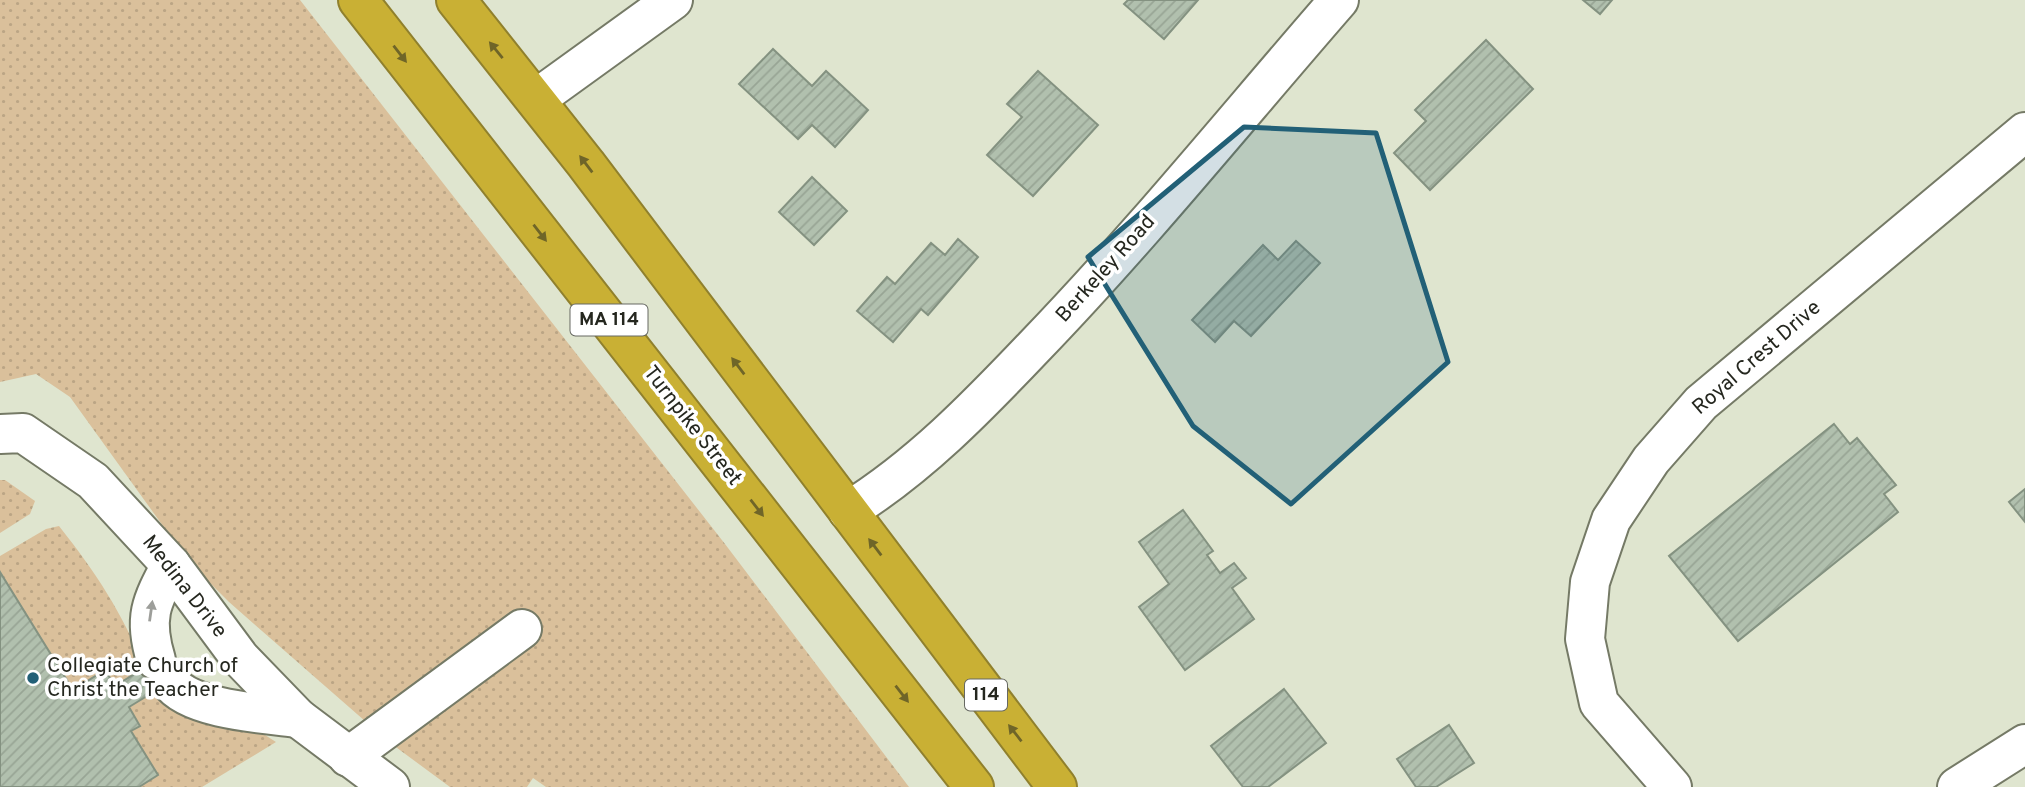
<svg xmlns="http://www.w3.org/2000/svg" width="2025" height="787" viewBox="0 0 2025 787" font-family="Overpass,sans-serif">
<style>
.grass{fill:url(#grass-dots)}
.building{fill:url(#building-hatch);stroke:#849281;stroke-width:2}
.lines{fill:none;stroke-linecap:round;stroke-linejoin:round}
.minor-casing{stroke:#757a66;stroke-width:42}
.highway-casing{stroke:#90802d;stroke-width:42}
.minor{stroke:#fff;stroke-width:38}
.highway{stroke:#c9b034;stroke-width:38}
.oneway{fill:#6f6528}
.oneway2{fill:#9d9e9a}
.marked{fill:#226077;fill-opacity:0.2;stroke:#226077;stroke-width:5;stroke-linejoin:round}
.poi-dot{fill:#226077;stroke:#fff;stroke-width:2.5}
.labels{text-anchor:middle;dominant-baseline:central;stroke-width:7;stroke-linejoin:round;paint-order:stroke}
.shield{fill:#fff;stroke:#666862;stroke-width:2}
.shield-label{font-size:19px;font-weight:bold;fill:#25271f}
.street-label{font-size:21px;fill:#25271f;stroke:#fff}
.poi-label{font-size:21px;fill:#25271f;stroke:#fff;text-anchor:start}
</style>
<defs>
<pattern id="grass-dots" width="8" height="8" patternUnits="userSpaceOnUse" patternTransform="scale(1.75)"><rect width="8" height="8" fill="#dac09b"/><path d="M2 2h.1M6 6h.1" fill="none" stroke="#bba585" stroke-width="1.8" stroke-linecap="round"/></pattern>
<pattern id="building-hatch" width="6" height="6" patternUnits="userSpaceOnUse" patternTransform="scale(1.75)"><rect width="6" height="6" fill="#b1c0ae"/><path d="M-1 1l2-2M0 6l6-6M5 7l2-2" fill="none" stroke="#98a595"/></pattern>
</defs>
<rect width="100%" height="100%" fill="#dfe5cf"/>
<g class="grass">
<path d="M 0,0 L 300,0 L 725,544 L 909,787 L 546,787 L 533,778 L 527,787 L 450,787 L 389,742 L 229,602 L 189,562 L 70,397 L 36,374 L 0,382 Z"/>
<path d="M 0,480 L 5,480 L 35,501 L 30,514 L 0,533 Z"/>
<path d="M 59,526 C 97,574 121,611 145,668 L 115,686 L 105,670 L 73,690 L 0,572 L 0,556 L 46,529 Z"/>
<path d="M 157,690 L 254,728 L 276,742 L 202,787 L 139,787 L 131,731 L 140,725 L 129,707 Z"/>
</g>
<g class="building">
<path d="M 1128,0 L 1198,0 L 1164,39 L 1124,4 Z"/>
<path d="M 1583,0 L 1612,0 L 1600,14 Z"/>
<path d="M 1486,40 L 1533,89 L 1430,190 L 1394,153 L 1426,121 L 1415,110 Z"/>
<path d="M 773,49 L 812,86 L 826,71 L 868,110 L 835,147 L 812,125 L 798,139 L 739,84 Z"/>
<path d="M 1038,71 L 1098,125 L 1033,196 L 987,155 L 1022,117 L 1007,104 Z"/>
<path d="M 812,177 L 847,211 L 814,245 L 779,212 Z"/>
<path d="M 958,239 L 978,257 L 928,315 L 921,309 L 893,342 L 857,311 L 887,277 L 895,284 L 931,243 L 945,255 Z"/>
<path d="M 1296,241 L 1320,263 L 1251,336 L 1234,321 L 1215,342 L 1192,320 L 1263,245 L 1278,260 Z"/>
<path d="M 1834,424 L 1850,444 L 1857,438 L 1896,485 L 1884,494 L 1898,512 L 1738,641 L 1669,556 Z"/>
<path d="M 2025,489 L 2025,522 L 2009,502 Z"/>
<path d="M 1183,510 L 1213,551 L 1207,555 L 1220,573 L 1234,563 L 1246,578 L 1232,588 L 1254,619 L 1185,670 L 1139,607 L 1169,584 L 1139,542 Z"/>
<path d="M 0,572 L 73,690 L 105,670 L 115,686 L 171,651 L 185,673 L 129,707 L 140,726 L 131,731 L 158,775 L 139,787 L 0,787 Z"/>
<path d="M 1284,689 L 1326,743 L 1268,787 L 1243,787 L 1211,746 Z"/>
<path d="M 1449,725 L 1474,763 L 1436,787 L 1416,787 L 1397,759 Z"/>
</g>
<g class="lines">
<g class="minor-casing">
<g id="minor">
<path d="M 536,99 L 673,0"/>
<path d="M 0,434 L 23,433 L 93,481 L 171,565 L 240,658 L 298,718 L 390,787"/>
<path d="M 848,511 C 919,467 977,407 1034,347 C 1141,236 1238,116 1339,0"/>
<path d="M 156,660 C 143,618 151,602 171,565"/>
<path d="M 170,682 C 190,710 266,714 298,718"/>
<path d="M 348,757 L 522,629"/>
<path d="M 1672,787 L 1599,703 L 1585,639 L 1590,582 L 1611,520 L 1651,460 L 1701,403 L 2025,132"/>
<path d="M 1957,787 L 2025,744"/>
</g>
</g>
<g class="highway-casing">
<g id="highway">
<path d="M 358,0 L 974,787"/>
<path d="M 456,0 L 586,164 L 1057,787"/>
</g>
</g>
<use href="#minor" class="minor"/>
<use href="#highway" class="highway"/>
</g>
<defs><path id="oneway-solid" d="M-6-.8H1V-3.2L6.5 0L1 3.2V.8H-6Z" transform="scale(1.75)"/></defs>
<g class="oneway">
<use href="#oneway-solid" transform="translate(496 50) rotate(-129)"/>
<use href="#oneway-solid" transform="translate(400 54) rotate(52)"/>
<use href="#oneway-solid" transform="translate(586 164) rotate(-127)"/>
<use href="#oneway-solid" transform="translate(540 233) rotate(52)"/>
<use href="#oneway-solid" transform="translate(738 366) rotate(-127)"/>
<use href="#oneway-solid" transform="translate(757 508) rotate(52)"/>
<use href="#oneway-solid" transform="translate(875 547) rotate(-127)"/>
<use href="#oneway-solid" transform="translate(902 694) rotate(52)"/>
<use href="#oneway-solid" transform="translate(1015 733) rotate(-128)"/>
</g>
<use class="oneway2" href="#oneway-solid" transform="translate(151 611) rotate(-82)"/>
<path class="marked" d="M 1244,127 L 1376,133 L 1448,362 L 1291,504 L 1193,426 L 1088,257 Z"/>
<circle class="poi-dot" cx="33" cy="678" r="7"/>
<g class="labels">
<g class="shield">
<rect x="570.5" y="304.5" width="77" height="31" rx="5"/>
<rect x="965" y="679.5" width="42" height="31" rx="5"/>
</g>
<g class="shield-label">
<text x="609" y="320">MA 114</text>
<text x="986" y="695">114</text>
</g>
<g class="street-label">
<text transform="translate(1106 269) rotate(-48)">Berkeley Road</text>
<text transform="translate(1757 358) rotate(-41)">Royal Crest Drive</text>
<text transform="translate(692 426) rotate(52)">Turnpike Street</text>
<text transform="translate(184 587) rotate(52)">Medina Drive</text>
</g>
<g class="poi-label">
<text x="47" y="666">Collegiate Church of<tspan x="47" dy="24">Christ the Teacher</tspan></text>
</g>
</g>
</svg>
